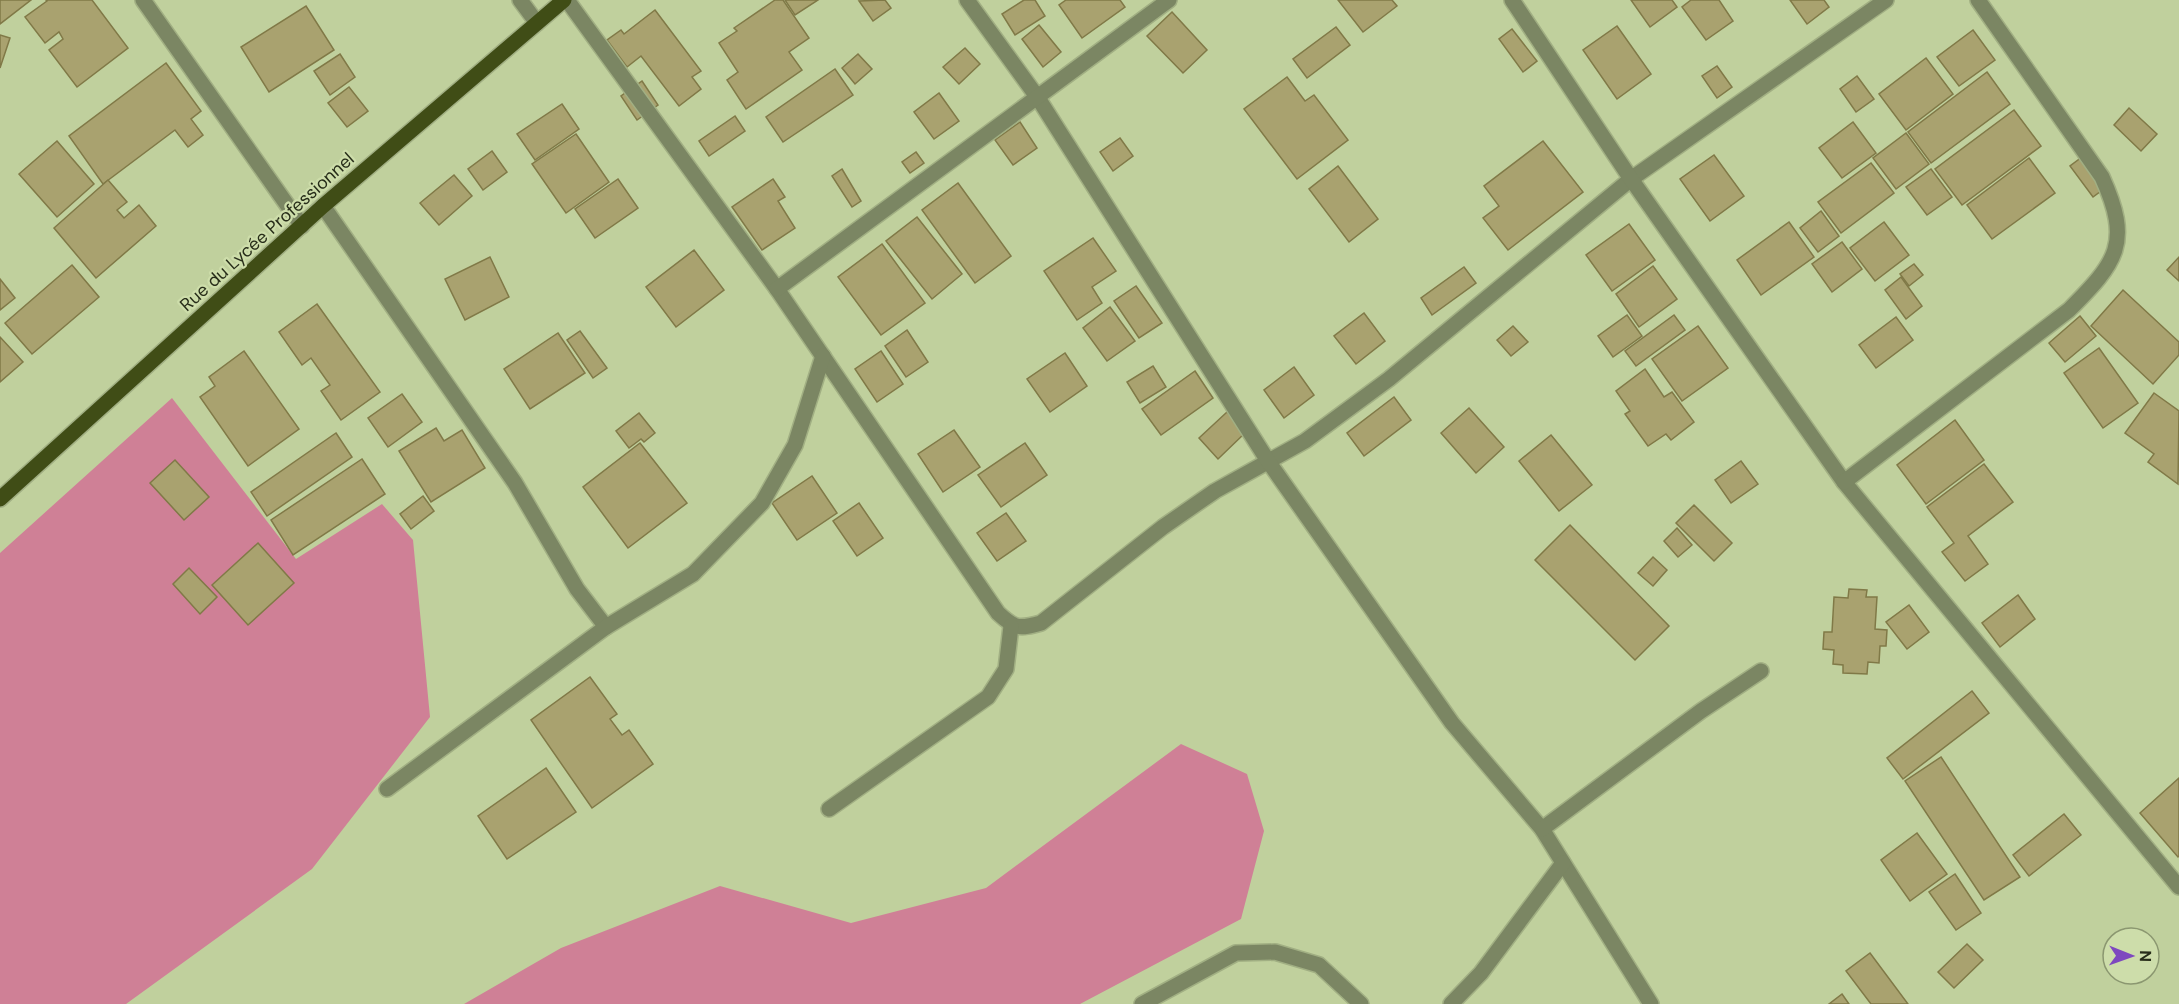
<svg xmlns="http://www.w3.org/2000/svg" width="2179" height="1004" viewBox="0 0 2179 1004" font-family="'DM Sans',sans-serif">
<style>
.green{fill:#cf8096}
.building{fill:#a9a26f;stroke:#807947;stroke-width:1.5}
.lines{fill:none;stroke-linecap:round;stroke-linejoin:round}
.minor-casing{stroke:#a1af83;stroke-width:18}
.major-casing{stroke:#a1af83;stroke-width:18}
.minor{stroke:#7b8663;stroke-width:15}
.major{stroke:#404d16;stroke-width:15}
.labels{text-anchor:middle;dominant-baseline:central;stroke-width:4.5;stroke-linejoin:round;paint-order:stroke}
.street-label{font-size:18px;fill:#272d19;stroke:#cdddaa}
</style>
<rect width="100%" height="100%" fill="#c0d09d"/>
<g class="green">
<path d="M 172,398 L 296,559 L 382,504 L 413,540 L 430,717 L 312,869 L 126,1004 L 0,1004 L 0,553 Z"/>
<path d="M 1181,744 L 1247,774 L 1264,831 L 1241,919 L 1080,1004 L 464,1004 L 561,948 L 720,886 L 851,923 L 986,888 Z"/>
</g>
<g class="building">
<path d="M 0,0 L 31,0 L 0,24 Z"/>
<path d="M 46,0 L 92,0 L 128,48 L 77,87 L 49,50 L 63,39 L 59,32 L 45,43 L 25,17 L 47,1 Z"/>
<path d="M 775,0 L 783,0 L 809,38 L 789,52 L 802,70 L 746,109 L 727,80 L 738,72 L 719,43 L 737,31 L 734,28 Z"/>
<path d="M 785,0 L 818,0 L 795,15 Z"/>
<path d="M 885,0 L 891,8 L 873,21 L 859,1 Z"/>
<path d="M 1024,0 L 1035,0 L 1045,16 L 1015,35 L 1002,14 Z"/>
<path d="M 1066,0 L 1120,0 L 1125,7 L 1082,38 L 1059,5 Z"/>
<path d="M 1338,0 L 1392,0 L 1397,6 L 1363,32 Z"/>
<path d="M 1631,0 L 1672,0 L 1677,7 L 1650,27 Z"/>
<path d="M 1691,0 L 1719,0 L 1733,21 L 1706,40 L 1682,7 Z"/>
<path d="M 1790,0 L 1824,0 L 1829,7 L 1807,24 Z"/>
<path d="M 306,6 L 334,50 L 269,92 L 241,47 Z"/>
<path d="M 655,10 L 701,71 L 692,77 L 701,89 L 679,106 L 641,56 L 627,67 L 607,40 L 621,30 L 624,34 Z"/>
<path d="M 1172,12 L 1207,50 L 1183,73 L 1147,36 Z"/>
<path d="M 1039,25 L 1061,52 L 1043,67 L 1022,39 Z"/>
<path d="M 1617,26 L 1651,74 L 1617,99 L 1583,50 Z"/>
<path d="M 1336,27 L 1350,45 L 1307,78 L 1293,59 Z"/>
<path d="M 1512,29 L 1537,61 L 1523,72 L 1499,39 Z"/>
<path d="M 1973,30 L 1995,60 L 1959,86 L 1937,57 Z"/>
<path d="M 0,35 L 10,38 L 0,68 Z"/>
<path d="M 965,48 L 980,64 L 959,84 L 943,67 Z"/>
<path d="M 340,54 L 355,77 L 330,95 L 314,71 Z"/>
<path d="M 858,54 L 872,69 L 855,84 L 842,68 Z"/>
<path d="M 1926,58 L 1953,94 L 1906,130 L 1879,94 Z"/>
<path d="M 166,63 L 201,111 L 191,119 L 203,135 L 188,147 L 175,130 L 103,184 L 69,136 Z"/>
<path d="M 1717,66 L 1732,87 L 1717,98 L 1702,76 Z"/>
<path d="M 835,69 L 853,95 L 783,142 L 766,117 Z"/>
<path d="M 1987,72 L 2010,104 L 1931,163 L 1908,132 Z"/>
<path d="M 1857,76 L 1874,99 L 1856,112 L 1840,89 Z"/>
<path d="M 1287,77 L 1305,101 L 1314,95 L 1348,140 L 1297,179 L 1244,109 Z"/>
<path d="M 642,81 L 658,105 L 637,120 L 621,96 Z"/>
<path d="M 349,87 L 368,111 L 347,127 L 328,103 Z"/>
<path d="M 939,93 L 959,121 L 934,139 L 914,112 Z"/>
<path d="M 562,104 L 579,129 L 535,160 L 517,134 Z"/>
<path d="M 2129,108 L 2157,134 L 2141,151 L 2114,125 Z"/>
<path d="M 2014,110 L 2041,146 L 1962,205 L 1935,169 Z"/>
<path d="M 735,116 L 745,131 L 709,156 L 699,141 Z"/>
<path d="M 1020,122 L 1037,148 L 1013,165 L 995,140 Z"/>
<path d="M 1853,122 L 1876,153 L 1842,178 L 1819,148 Z"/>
<path d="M 1906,133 L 1929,164 L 1896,189 L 1873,158 Z"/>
<path d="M 576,134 L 609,182 L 566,213 L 532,164 Z"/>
<path d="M 1120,138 L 1133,156 L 1113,171 L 1100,152 Z"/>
<path d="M 57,141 L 94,184 L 57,217 L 19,174 Z"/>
<path d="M 1543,141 L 1583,192 L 1508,250 L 1483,218 L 1499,206 L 1484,186 Z"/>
<path d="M 492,151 L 507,172 L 483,190 L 468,169 Z"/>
<path d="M 916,152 L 924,163 L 910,173 L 902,162 Z"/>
<path d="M 2086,154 L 2109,185 L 2093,197 L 2070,166 Z"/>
<path d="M 1714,155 L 1744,196 L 1710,221 L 1680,179 Z"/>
<path d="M 2029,158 L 2055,193 L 1992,239 L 1967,205 Z"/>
<path d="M 1871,163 L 1894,193 L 1841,233 L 1818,202 Z"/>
<path d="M 1338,166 L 1378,219 L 1349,242 L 1309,189 Z"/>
<path d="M 842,169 L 861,201 L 852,207 L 832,176 Z"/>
<path d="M 1931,169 L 1952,197 L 1927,215 L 1906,187 Z"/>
<path d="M 454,175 L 472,196 L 439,225 L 420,203 Z"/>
<path d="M 618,179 L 638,208 L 595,238 L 575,209 Z"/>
<path d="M 773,179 L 785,197 L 778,201 L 795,228 L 762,250 L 732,207 Z"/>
<path d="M 108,180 L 127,202 L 117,210 L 124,218 L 139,205 L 156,226 L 96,278 L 54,228 Z"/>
<path d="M 958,183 L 1011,256 L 975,283 L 922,210 Z"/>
<path d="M 1821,211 L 1839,236 L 1818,252 L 1800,228 Z"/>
<path d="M 917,217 L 962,274 L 932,299 L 886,241 Z"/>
<path d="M 1789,222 L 1814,257 L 1761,295 L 1737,260 Z"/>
<path d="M 1884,222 L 1909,255 L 1875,281 L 1850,248 Z"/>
<path d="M 1629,224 L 1655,260 L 1612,291 L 1586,255 Z"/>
<path d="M 1093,238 L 1116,271 L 1092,287 L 1102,303 L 1077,320 L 1044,271 Z"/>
<path d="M 1842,242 L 1862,269 L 1832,292 L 1812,264 Z"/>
<path d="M 882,244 L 925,303 L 881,335 L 838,277 Z"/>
<path d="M 694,250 L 724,290 L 676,327 L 646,287 Z"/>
<path d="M 490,257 L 509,297 L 465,320 L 445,279 Z"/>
<path d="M 2179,257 L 2179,281 L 2167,270 Z"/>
<path d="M 1914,264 L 1923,275 L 1909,286 L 1900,274 Z"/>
<path d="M 72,265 L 99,297 L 32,354 L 5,323 Z"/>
<path d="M 1653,266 L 1677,299 L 1639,327 L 1616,294 Z"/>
<path d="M 1464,267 L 1476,283 L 1432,315 L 1421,298 Z"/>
<path d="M 1901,277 L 1922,306 L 1906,319 L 1885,290 Z"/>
<path d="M 0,279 L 15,298 L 0,310 Z"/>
<path d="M 1136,286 L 1162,323 L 1139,338 L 1114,301 Z"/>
<path d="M 2123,290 L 2179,342 L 2179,355 L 2153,384 L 2091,326 Z"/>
<path d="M 317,304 L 380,392 L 341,420 L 321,391 L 330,385 L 311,358 L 302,365 L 279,332 Z"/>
<path d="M 1110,307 L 1135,341 L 1107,361 L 1083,328 Z"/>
<path d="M 1364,313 L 1385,341 L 1356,364 L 1334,336 Z"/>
<path d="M 1627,315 L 1642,336 L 1613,357 L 1598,336 Z"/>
<path d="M 1674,315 L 1685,330 L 1636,366 L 1625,351 Z"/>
<path d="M 2080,316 L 2096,336 L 2065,362 L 2049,343 Z"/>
<path d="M 1896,317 L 1913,340 L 1876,368 L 1859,345 Z"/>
<path d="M 1513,326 L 1528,342 L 1511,356 L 1497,340 Z"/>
<path d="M 1698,326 L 1728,368 L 1682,401 L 1652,359 Z"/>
<path d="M 907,330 L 928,362 L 906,377 L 885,346 Z"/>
<path d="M 580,331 L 607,368 L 593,378 L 567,340 Z"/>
<path d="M 558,333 L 585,373 L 530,409 L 504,369 Z"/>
<path d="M 0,337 L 23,362 L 0,382 Z"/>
<path d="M 2099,348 L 2138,403 L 2103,428 L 2064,373 Z"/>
<path d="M 244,351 L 299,429 L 248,466 L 200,397 L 215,386 L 209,377 Z"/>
<path d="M 881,351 L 903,384 L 877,402 L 855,369 Z"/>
<path d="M 1065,353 L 1087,386 L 1050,412 L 1027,379 Z"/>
<path d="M 1153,366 L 1166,387 L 1140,403 L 1127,382 Z"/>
<path d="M 1294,367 L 1314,395 L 1284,418 L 1264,390 Z"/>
<path d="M 1645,369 L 1664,397 L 1672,392 L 1694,422 L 1671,440 L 1666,434 L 1648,446 L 1625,414 L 1630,411 L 1616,391 Z"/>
<path d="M 1195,371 L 1213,398 L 1161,435 L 1142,409 Z"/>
<path d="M 2154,393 L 2179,411 L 2178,484 L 2148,462 L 2154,454 L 2125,433 Z"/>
<path d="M 402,394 L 422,422 L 388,447 L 368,418 Z"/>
<path d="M 1394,397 L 1411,420 L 1364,456 L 1347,433 Z"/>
<path d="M 1469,408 L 1504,447 L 1476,473 L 1441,433 Z"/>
<path d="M 1227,412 L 1246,432 L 1218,459 L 1199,438 Z"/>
<path d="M 639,413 L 655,433 L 644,442 L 641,439 L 629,448 L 616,431 Z"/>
<path d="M 1955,420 L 1984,460 L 1926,504 L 1897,465 Z"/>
<path d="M 436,428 L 444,441 L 462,430 L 485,468 L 431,502 L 399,451 Z"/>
<path d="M 954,430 L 980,467 L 943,492 L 918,454 Z"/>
<path d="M 336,433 L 352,457 L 267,516 L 251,492 Z"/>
<path d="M 1551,435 L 1592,485 L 1559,511 L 1519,461 Z"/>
<path d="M 640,443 L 687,503 L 628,548 L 583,487 Z"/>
<path d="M 1025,443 L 1047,475 L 1001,507 L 978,475 Z"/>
<path d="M 362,459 L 385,494 L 293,555 L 271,520 Z"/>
<path d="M 175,460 L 209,497 L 184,520 L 150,483 Z"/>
<path d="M 1741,461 L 1758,484 L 1731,503 L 1715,480 Z"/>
<path d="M 1984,464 L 2013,502 L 1968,536 L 1988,564 L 1965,581 L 1942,552 L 1954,543 L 1927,507 Z"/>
<path d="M 812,476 L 837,513 L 797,540 L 772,503 Z"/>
<path d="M 423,496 L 434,511 L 411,529 L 400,514 Z"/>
<path d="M 859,503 L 883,538 L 857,556 L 833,521 Z"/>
<path d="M 1694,505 L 1732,543 L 1714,561 L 1676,523 Z"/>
<path d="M 1006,513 L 1026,541 L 997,561 L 977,533 Z"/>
<path d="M 1570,525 L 1669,626 L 1635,660 L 1535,560 Z"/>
<path d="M 1677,528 L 1692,545 L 1678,557 L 1664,541 Z"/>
<path d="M 258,543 L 294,583 L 248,625 L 212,585 Z"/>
<path d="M 1653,557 L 1667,570 L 1653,586 L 1638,573 Z"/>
<path d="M 189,568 L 217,597 L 200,614 L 173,584 Z"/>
<path d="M 1849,589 L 1867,590 L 1866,597 L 1877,597 L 1875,629 L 1887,630 L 1886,646 L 1880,646 L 1879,663 L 1868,662 L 1867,674 L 1843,673 L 1843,665 L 1833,664 L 1834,650 L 1823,649 L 1824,632 L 1832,632 L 1834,597 L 1848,598 Z"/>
<path d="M 2018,595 L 2035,619 L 2000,647 L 1982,623 Z"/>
<path d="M 1909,605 L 1929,632 L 1907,649 L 1886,622 Z"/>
<path d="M 590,677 L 617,714 L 610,719 L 622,735 L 629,730 L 653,764 L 592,808 L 531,720 Z"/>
<path d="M 1972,691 L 1989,713 L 1903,779 L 1887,758 Z"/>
<path d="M 1941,757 L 2020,877 L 1984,900 L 1905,781 Z"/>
<path d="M 546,768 L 576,812 L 507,859 L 478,816 Z"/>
<path d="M 2179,778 L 2179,856 L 2178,857 L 2140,813 Z"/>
<path d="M 2064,814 L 2081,835 L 2029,876 L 2013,855 Z"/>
<path d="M 1917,833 L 1947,874 L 1910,901 L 1881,860 Z"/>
<path d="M 1955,874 L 1981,913 L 1956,930 L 1929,892 Z"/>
<path d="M 1967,944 L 1983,960 L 1954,988 L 1938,972 Z"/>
<path d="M 1870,953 L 1908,1004 L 1871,1004 L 1846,971 Z"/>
<path d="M 1842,994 L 1849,1004 L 1829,1004 Z"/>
</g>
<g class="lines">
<g class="minor-casing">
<g id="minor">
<path d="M 143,0 L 302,226"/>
<path d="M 520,0 L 537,23"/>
<path d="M 567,0 L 777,289 L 998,613 C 1015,629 1019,629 1041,623 L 1163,527 L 1215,491 L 1305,441 L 1389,379 L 1631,179 L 1886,0"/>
<path d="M 967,0 L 1038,98 L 1268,461 L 1452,723 L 1542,829 L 1651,1004"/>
<path d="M 1512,0 L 1631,179 L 1844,482 L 2179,887"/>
<path d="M 323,206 L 515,483 L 577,589 L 606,627"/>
<path d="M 777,289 L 1169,0"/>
<path d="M 1844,482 L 2069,310 C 2117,262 2132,243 2102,177 L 1978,0"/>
<path d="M 387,789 L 606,627 L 693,574 L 762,503 L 795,445 L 823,356"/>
<path d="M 829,809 L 988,697 L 1006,669 L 1011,626"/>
<path d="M 1542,829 L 1701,711 L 1761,671"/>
<path d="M 1142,1004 L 1236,953 L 1275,952 L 1319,965 L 1361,1004"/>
<path d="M 1451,1004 L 1481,973 L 1563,863"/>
</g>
</g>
<g class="major-casing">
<path id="major" d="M 0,499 L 323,206 L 564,0"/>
</g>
<use href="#minor" class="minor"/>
<use href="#major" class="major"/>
</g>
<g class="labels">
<g class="street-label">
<text transform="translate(267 232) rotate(-42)">Rue du Lycée Professionnel</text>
</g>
</g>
<g transform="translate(2131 956) rotate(91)"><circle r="28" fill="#cdddaa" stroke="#8b9770" stroke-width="1.5"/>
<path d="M0-4.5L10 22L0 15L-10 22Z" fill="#7e48bf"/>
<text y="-9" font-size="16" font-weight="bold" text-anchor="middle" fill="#272d19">N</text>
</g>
</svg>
